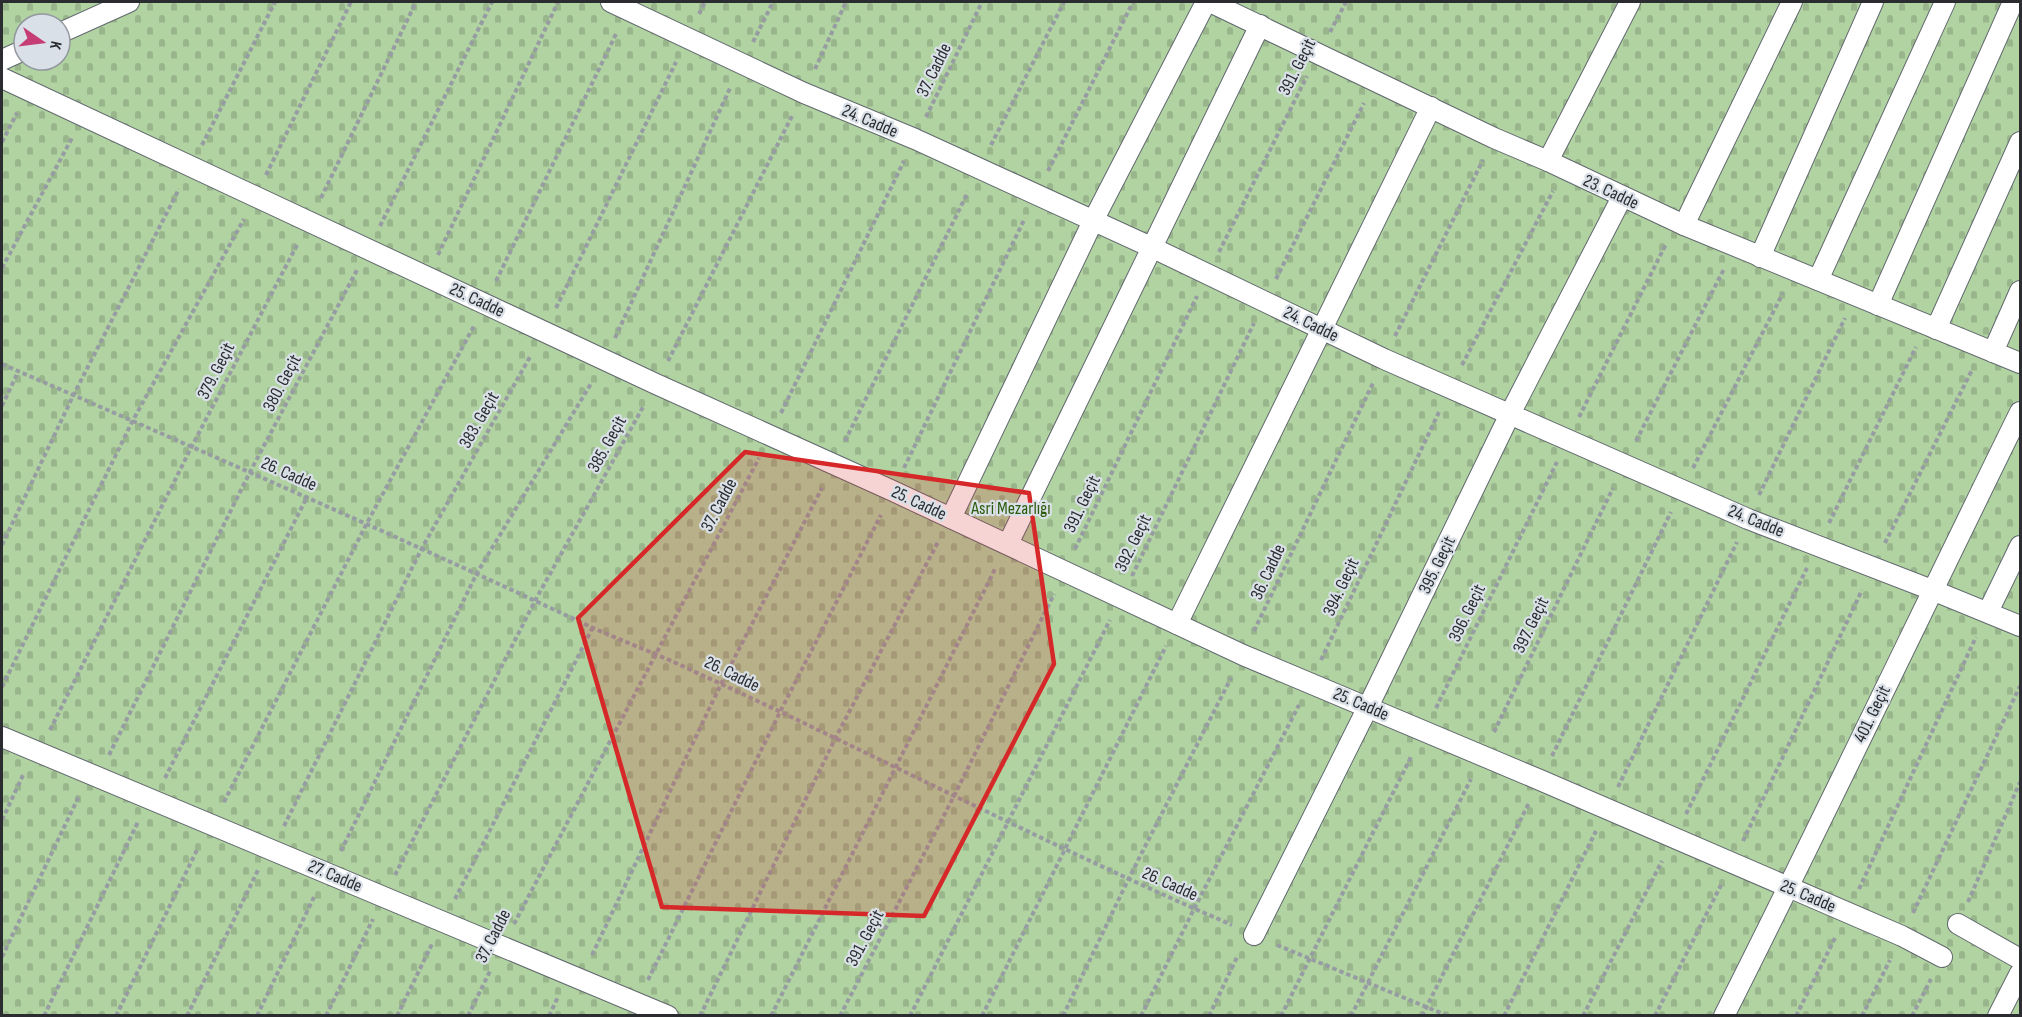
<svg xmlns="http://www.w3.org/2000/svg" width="2022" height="1017" viewBox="0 0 2022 1017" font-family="'Sofia Sans Condensed',sans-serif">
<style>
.cemetery{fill:url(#cemetery-stones);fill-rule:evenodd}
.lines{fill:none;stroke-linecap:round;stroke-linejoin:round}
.service-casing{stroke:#62686f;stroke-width:22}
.path{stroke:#979ca2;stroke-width:4;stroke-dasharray:4.5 3;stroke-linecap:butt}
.service{stroke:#fff;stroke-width:20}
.marked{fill:#d62828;fill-opacity:0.2;stroke:#d62828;stroke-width:4.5;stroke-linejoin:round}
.labels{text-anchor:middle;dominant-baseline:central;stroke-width:4.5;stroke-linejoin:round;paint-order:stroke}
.street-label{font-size:18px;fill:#2a2c2f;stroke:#d9e0e8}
.park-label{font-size:18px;fill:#2d5b0e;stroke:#d9e0e8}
</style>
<defs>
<pattern id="cemetery-stones" width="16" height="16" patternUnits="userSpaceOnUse" patternTransform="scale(1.5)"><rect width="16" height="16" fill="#b0d3a1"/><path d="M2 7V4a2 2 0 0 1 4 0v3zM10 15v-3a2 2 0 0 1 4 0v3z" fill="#98b58b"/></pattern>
</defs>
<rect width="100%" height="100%" fill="#d9e0e8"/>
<path class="cemetery" d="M 2,2 L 2020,2 L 2020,1015 L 2,1015 ZM 24,24 L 60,24 L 60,60 L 24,60 Z"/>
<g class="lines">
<g class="service-casing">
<g id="service">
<path d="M 611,2 L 804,93 L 915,139 L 1151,247 L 1384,359 L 1748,519 L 1932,590 L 2020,626"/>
<path d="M 1210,2 L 1494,138 L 1548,161 L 1684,225 L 2020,363"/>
<path d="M 60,33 L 129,2"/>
<path d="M 2,60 L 24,50"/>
<path d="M 2,78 L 656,384 L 893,491 L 1243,655 L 1540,780 L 1902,936 L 1942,957"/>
<path d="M 1548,161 L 1630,2"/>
<path d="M 1684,225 L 1792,2"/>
<path d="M 1760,257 L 1873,2"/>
<path d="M 1818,280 L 1945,2"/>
<path d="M 1878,305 L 2013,2"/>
<path d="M 1936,329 L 2020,142"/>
<path d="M 1993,352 L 2020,291"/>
<path d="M 951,518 L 1093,221 L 1206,2"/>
<path d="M 1008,544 L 1260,25"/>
<path d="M 1988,612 L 2020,546"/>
<path d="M 1177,624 L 1431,107"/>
<path d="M 2,737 L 668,1016"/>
<path d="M 1958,924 L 2020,959"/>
<path d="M 1254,935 L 1368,707 L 1510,414 L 1622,197"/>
<path d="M 1724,1016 C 1825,816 1921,613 2020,412"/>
<path d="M 1998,1016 L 2020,973"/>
</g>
</g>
<g class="path">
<path d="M 699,14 L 705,2"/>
<path d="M 1330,32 L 1346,2"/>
<path d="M 753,42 L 773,2"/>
<path d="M 815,69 L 846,2"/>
<path d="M 926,117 L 982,2"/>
<path d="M 2,142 L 17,113"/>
<path d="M 202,145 L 275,2"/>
<path d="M 991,145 L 1064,2"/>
<path d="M 1048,171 L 1133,2"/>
<path d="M 266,175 L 351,2"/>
<path d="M 321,198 L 416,2"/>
<path d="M 380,226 L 492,2"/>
<path d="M 1219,252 L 1307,76"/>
<path d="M 438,255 L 558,2"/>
<path d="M 2,268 L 72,138"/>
<path d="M 1276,279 L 1364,103"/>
<path d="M 496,281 L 617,32"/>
<path d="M 556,308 L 676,62"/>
<path d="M 1395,336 L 1483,160"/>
<path d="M 615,338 L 731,86"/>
<path d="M 668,361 L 792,116"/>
<path d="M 2,364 C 199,450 396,535 591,627 C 624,642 658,654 691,670 C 872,753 1049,846 1232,925"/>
<path d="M 1462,365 L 1553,191"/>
<path d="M 2,406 L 18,372"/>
<path d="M 781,413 L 904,161"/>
<path d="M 1579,417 L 1666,244"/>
<path d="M 845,441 L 968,192"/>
<path d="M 1636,441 L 1724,269"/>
<path d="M 904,468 L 1025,218"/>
<path d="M 1693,468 L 1783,293"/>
<path d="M 1759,495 L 1845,318"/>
<path d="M 1829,523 L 1916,347"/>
<path d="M 1885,543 L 1972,370"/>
<path d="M 2,545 L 73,396 L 179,189"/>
<path d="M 1075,549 L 1197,296"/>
<path d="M 1132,576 L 1254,323"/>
<path d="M 1254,631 L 1374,381"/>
<path d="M 1321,660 L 1440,410"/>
<path d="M 2,687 L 132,422 L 244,219"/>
<path d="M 1436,708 L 1557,462"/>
<path d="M 50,730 L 191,448 L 297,245"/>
<path d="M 1494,732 L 1613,488"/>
<path d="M 109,755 L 250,472 L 357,270"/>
<path d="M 1552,756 L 1671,512"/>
<path d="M 165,778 L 307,497"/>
<path d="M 1618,787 L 1737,542"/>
<path d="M 224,802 L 367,523 L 474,326"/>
<path d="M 1686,814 L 1807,568"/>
<path d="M 2,820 L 24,773"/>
<path d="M 284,826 L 422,548 L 531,355"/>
<path d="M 1743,841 L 1862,590"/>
<path d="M 341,851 L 477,573 L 592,382"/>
<path d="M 395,875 L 536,599 L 643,407"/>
<path d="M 1859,889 L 1976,637"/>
<path d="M 455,899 L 593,627"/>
<path d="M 1968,902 L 2020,782"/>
<path d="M 1913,913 L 2020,686"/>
<path d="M 514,924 L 759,458"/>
<path d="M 1277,945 L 1448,1016"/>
<path d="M 592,955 L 721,684 L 822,488"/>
<path d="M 2,957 L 79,796"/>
<path d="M 648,980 L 780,712 L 881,515"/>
<path d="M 44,1016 L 138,822"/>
<path d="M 116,1016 L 198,848"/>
<path d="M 187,1016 L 258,870"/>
<path d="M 257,1016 L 314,897"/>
<path d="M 326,1016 L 373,919"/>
<path d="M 397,1016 L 432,944"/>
<path d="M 468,1016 L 490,971"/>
<path d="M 549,1016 L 558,997"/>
<path d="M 700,1016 L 835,739 L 939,540"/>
<path d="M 771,1016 L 995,569"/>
<path d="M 840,1016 L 954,796 L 1054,594"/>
<path d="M 910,1016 L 1110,620"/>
<path d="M 982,1016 L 1166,646"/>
<path d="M 1063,1016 L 1128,880 L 1231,678"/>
<path d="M 1141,1016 L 1194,909 L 1299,705"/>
<path d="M 1209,1016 L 1238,955"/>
<path d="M 1281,1016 L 1412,755"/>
<path d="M 1351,1016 L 1471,779"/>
<path d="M 1422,1016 L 1529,803"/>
<path d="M 1504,1016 L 1596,831"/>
<path d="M 1583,1016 L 1662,861"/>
<path d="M 1655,1016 L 1721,885"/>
<path d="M 1796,1016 L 1836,936"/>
<path d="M 1862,1016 L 1890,960"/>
<path d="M 1912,1016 L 1931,979"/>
</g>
<use href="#service" class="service"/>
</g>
<path class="marked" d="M 745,452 L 1029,493 L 1054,664 L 924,916 L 662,907 L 578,618 Z"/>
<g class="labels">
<g class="street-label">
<text transform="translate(1297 67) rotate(-63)">391. Geçit</text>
<text transform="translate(934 70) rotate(-64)">37. Cadde</text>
<text transform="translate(870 121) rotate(23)">24. Cadde</text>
<text transform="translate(1611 192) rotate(25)">23. Cadde</text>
<text transform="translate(477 300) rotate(25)">25. Cadde</text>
<text transform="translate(1311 324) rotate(26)">24. Cadde</text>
<text transform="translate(216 371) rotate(-63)">379. Geçit</text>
<text transform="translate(282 383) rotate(-62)">380. Geçit</text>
<text transform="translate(479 420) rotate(-60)">383. Geçit</text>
<text transform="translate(607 444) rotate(-61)">385. Geçit</text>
<text transform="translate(289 474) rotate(24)">26. Cadde</text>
<text transform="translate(919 503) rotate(25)">25. Cadde</text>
<text transform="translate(1082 504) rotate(-64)">391. Geçit</text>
<text transform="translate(719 505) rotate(-62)">37. Cadde</text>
<text transform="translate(1756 521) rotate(22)">24. Cadde</text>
<text transform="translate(1133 543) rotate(-64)">392. Geçit</text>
<text transform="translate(1437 565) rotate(-64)">395. Geçit</text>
<text transform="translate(1268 572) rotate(-65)">36. Cadde</text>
<text transform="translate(1341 587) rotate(-65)">394. Geçit</text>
<text transform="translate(1467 613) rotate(-64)">396. Geçit</text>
<text transform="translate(1531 625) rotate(-64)">397. Geçit</text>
<text transform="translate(732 674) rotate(26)">26. Cadde</text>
<text transform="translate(1361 704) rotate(23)">25. Cadde</text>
<text transform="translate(1872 714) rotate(-64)">401. Geçit</text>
<text transform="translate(335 876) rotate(23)">27. Cadde</text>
<text transform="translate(1170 884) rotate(24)">26. Cadde</text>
<text transform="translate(1808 896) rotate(23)">25. Cadde</text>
<text transform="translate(493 936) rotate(-63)">37. Cadde</text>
<text transform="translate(865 938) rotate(-62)">391. Geçit</text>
</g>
<g class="park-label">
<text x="1011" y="508">Asri Mezarlığı</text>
</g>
</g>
<rect width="2022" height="1017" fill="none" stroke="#2a2c2f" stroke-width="6"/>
<g transform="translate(42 42) rotate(104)"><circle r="28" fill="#d9e0e8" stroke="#93989e" stroke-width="1.5"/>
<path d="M0-4.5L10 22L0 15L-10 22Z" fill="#c53c76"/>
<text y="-9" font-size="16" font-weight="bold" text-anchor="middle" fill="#2a2c2f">K</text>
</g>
</svg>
